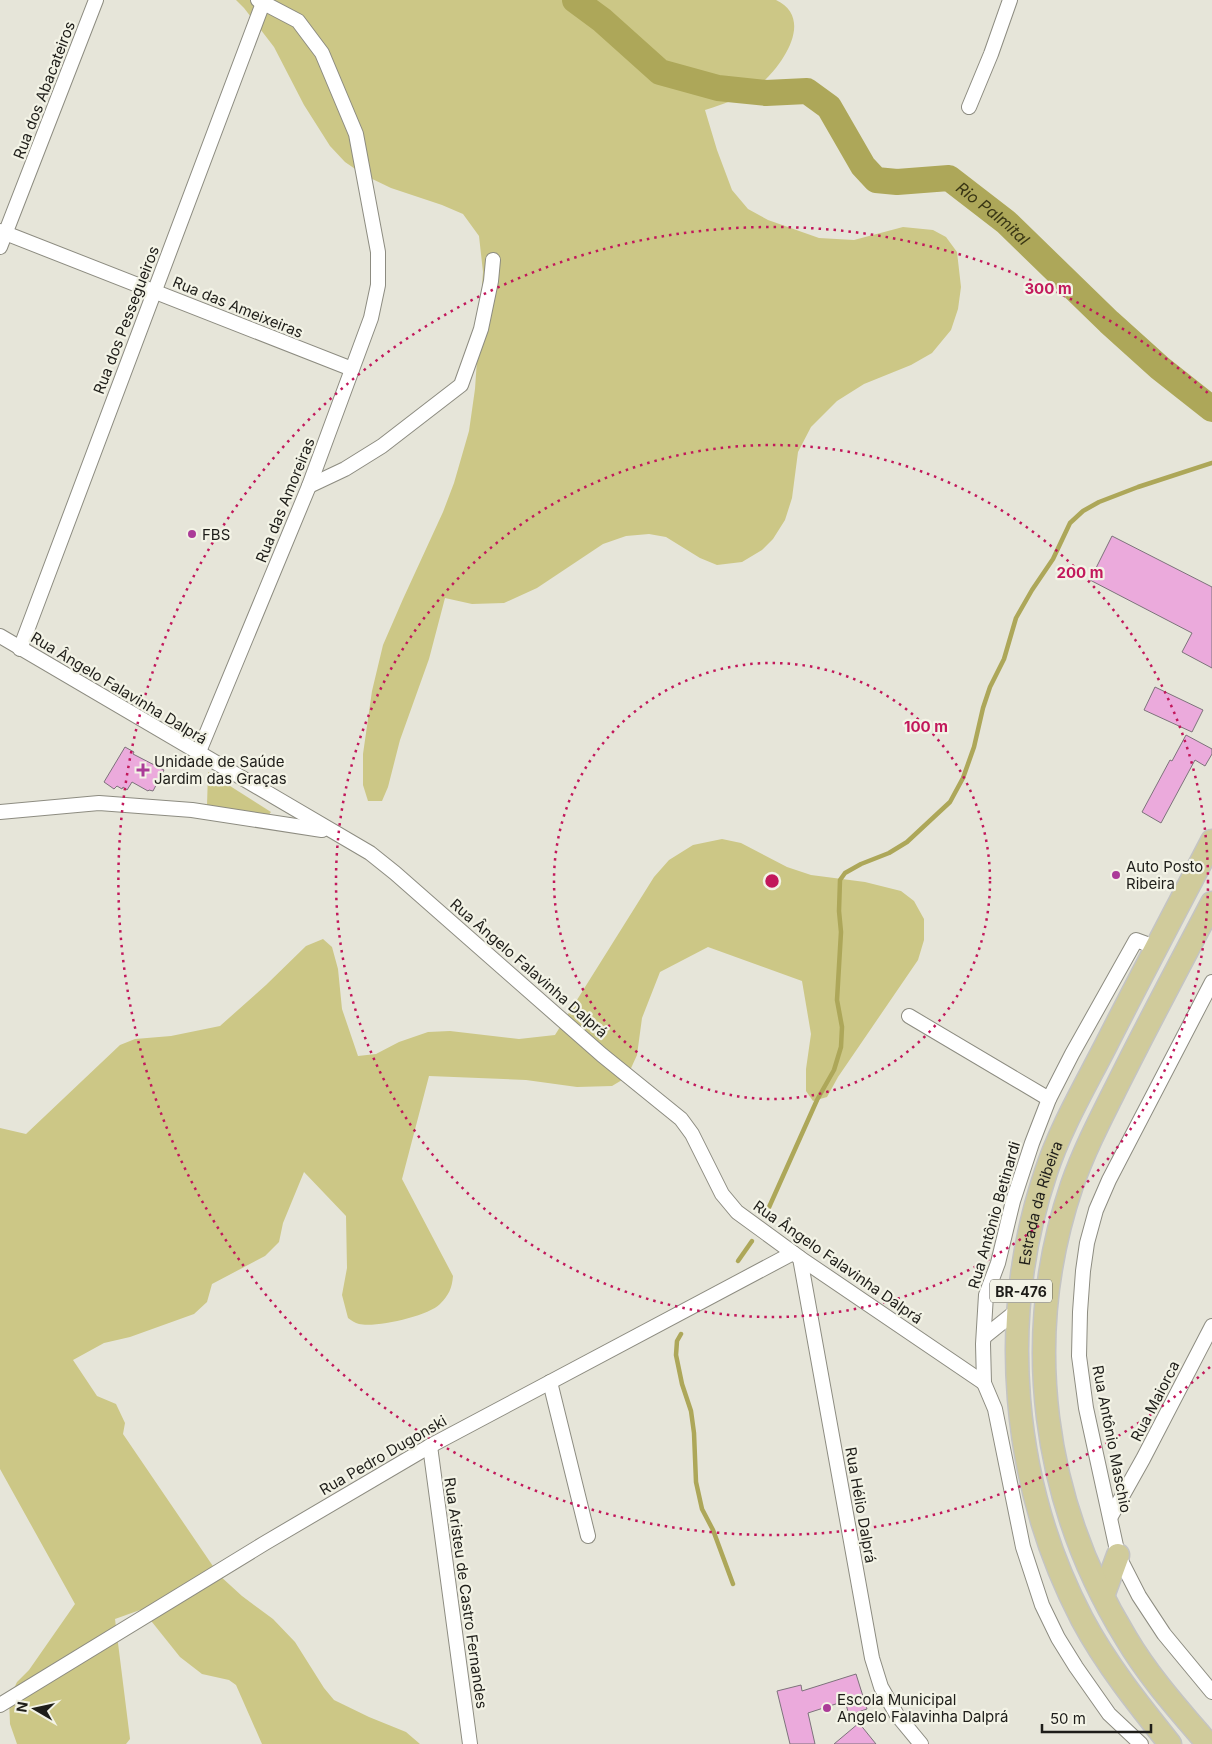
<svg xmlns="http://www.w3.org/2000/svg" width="1212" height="1744" viewBox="0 0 1212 1744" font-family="Inter,sans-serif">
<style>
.green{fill:#ccc786}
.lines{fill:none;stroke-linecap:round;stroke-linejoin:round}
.stream{stroke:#ada759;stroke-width:4.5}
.river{stroke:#ada759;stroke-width:26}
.building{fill:#ebaadc;stroke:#7d737b}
.minor-casing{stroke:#8d8c81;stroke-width:16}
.primary-casing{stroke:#c4c4c3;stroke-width:25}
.minor{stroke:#fff;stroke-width:14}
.primary{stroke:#d0cb9b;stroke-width:22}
.ring{fill:none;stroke:#c2185b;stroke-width:2.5;stroke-dasharray:2.5 5}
.poi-dot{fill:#ab3b98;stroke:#f3f3e6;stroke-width:2}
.labels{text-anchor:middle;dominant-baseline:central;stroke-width:4.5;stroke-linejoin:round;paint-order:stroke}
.shield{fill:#f3f3e6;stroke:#5e5d56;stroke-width:1}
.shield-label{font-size:14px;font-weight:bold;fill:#1e1d19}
.street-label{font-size:15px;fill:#1e1d19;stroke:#f3f3e6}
.poi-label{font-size:15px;fill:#1e1d19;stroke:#f3f3e6;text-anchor:start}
.water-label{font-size:16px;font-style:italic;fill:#393614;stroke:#f3f3e6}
.centre{fill:#c2185b;stroke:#f3f3e6;stroke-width:2.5}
.ring-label{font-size:15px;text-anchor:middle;font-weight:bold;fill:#c2185b;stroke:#f3f3e6;stroke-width:4.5;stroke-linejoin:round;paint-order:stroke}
</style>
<rect width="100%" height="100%" fill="#e6e5d9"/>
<g class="green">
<path d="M 236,0 L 776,0 C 814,18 784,63 763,82 C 747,97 726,103 705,110 L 717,150 L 732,190 L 748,209 L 768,220 L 819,238 L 854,240 L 903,227 L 933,230 L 946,237 L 957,252 L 961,287 L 958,309 L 951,330 L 932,353 L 911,365 L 864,384 L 837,401 L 811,427 L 798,452 L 792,498 L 785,520 L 773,539 L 762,550 L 742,562 L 717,565 L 700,558 L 666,537 L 649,534 L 626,536 L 603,544 L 537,588 L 504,603 L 472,604 L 445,598 L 429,659 L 400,740 L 388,787 L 382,801 L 368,801 L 363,785 L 363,754 L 372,691 L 383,645 L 403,599 L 443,512 L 454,483 L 469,431 L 475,389 L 483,272 L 479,236 L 463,214 L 442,205 L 391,188 L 364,175 L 345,162 L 330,146 L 304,105 L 274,47 L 244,8 Z"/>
<path d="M 208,772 L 271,812 L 268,816 L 207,806 Z"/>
<path d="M 722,839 L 741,843 L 787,867 L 811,875 L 865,882 L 901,891 L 914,901 L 924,919 L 924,940 L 918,960 L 838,1077 L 827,1097 L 813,1101 L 806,1091 L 806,1069 L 811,1034 L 802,981 L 708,947 L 660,972 L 642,1018 L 637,1055 L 627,1077 L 612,1086 L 577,1087 L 526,1080 L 429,1076 L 402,1179 L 453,1276 C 452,1288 449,1295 440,1304 C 428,1316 376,1328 359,1324 C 355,1323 351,1320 348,1318 L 342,1295 L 347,1268 L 346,1216 L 304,1172 L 283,1223 L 279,1242 L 265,1256 L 212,1284 L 207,1302 L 194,1314 L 130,1337 L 104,1343 L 73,1360 L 97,1396 L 116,1404 L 125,1423 L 123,1434 L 219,1575 L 242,1596 L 273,1619 L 295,1642 L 324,1688 L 334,1700 L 369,1717 L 406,1732 L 420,1744 L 262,1744 L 236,1685 L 229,1680 L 202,1674 L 180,1657 L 148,1617 L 140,1610 L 115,1619 L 130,1739 L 126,1744 L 17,1744 L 10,1724 L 9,1699 L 17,1682 L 29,1670 L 75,1604 L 0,1469 L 0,1128 L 26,1134 L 120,1045 L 135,1039 L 171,1036 L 220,1026 L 266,985 L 306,946 L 323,939 L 332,947 L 338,969 L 342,1009 L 358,1056 L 376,1054 L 399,1042 L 428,1032 L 450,1031 L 519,1039 L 555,1035 L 654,877 L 669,860 L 693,845 Z"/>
</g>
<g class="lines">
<g class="stream">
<path d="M 766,1214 L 817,1100 L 834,1070 L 841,1047 L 842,1027 L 837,1000 L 841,932 L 839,911 L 840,880 L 845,873 L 861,864 L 889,853 L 907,842 L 950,802 L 963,778 L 974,747 L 983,708 L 990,687 L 1004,659 L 1016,618 L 1032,590 L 1053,559 L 1070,523 L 1083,511 L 1099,502 L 1138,487 L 1212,463"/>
<path d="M 738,1261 L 752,1241"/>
<path d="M 681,1334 L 677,1341 L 676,1355 L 682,1384 L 691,1411 L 694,1433 L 696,1482 L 702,1509 L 713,1530 L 733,1584"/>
</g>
<path class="river" id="s1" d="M 575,0 L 602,20 L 660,72 L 718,88 L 766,93 L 807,91 L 829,107 L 863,166 L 876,180 L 897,182 L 949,178 L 1006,222 L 1109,322 L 1160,368 L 1212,409"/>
</g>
<g class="building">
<path d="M 1112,536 L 1212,587 L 1212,668 L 1182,652 L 1192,633 L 1090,580 Z"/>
<path d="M 1155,687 L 1203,710 L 1192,732 L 1144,710 Z"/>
<path d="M 1186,735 L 1212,749 L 1212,754 L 1205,766 L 1195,760 L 1161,823 L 1142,812 L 1170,760 L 1172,761 Z"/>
<path d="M 125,747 L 134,752 L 133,754 L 164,770 L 153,791 L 149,790 L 148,791 L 132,782 L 127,790 L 123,787 L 122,789 L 117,786 L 114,789 L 104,782 Z"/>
<path d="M 856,1674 L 867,1709 L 849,1715 L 845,1701 L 808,1713 L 815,1744 L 790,1744 L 777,1691 L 801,1685 L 802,1691 Z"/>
<path d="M 859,1723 L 876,1744 L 834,1744 Z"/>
</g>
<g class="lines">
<g class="minor-casing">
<g id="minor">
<path d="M 969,107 L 991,54 L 1010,0"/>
<path d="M 0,231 L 352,369"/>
<path d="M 0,247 L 96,0"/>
<path d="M 309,486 L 345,469 L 382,446 L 461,385 L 481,329 L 491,281 L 493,260"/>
<path d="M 0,636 L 370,853 L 395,873 L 602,1055 L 681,1119 L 692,1134 L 722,1194 L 737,1212 L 800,1258 L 984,1383"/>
<path d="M 20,649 L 263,3"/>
<path d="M 198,754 L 309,486 L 371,318 L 378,285 L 378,252 L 356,134 L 322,53 L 298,21 L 258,0"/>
<path d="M 0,812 L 99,803 L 192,810 L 322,830"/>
<path d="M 1212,982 L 1109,1180 L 1096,1210 L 1087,1243 L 1083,1271 L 1080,1312 L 1079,1356 L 1086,1408 L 1118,1555 L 1139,1596 L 1164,1634 L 1212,1692"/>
<path d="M 909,1016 L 1049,1099"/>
<path d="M 800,1258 L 872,1658 L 881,1687 L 897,1715 L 921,1744"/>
<path d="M 984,1337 L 1019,1309"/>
<path d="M 550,1382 L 588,1536"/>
<path d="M 430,1446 L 470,1744"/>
<path d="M 1111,1516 L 1143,1459 L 1212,1326"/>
<path d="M 0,1705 L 265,1543 L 430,1446 L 793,1253"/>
<path d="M 1141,1744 L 1109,1714 L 1076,1667 L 1058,1638 L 1042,1605 L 1023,1547 L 995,1409 L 984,1383 L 983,1344 L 986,1295 L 998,1263 L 1013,1201 L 1032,1143 L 1049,1099 L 1072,1054 L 1136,940 L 1155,947"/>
</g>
</g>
<g class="primary-casing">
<g id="primary">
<path d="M 1103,1596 L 1118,1555"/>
<path id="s2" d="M 1170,1744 C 1138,1704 1106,1664 1082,1619 C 1011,1483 997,1318 1046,1172 C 1060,1129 1084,1088 1105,1047 C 1140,978 1176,910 1212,841"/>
<path d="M 1208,1744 C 1179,1710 1149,1677 1126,1638 C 1042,1501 1020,1338 1072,1185 C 1085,1148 1103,1114 1120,1080 C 1150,1020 1181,962 1212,903"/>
</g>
</g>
<use href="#minor" class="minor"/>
<use href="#primary" class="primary"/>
</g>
<g class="ring">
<circle cx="772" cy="881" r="218"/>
<circle cx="772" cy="881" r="436"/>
<path d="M1210 1367A654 654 0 1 1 1210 395"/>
</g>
<g class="poi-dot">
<circle cx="192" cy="534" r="5"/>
<path d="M140.5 762.5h5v5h5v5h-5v5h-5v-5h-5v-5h5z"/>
<circle cx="1116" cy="875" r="5"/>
<circle cx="827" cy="1708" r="5"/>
</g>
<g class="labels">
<rect class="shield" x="990" y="1279.5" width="62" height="23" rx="4"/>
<g class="shield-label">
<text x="1021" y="1291">BR-476</text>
</g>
<g class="street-label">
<text transform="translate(44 90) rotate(-69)">Rua dos Abacateiros</text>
<text transform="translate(238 307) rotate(22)">Rua das Ameixeiras</text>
<text transform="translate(126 320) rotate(-69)">Rua dos Pessegueiros</text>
<text transform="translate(285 500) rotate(-68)">Rua das Amoreiras</text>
<text transform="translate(119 688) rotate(31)">Rua Ângelo Falavinha Dalprá</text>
<text transform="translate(529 968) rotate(41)">Rua Ângelo Falavinha Dalprá</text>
<text stroke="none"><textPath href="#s2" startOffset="582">Estrada da Ribeira</textPath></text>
<text transform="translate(994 1215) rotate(-74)">Rua Antônio Betinardi</text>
<text transform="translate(838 1262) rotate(35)">Rua Ângelo Falavinha Dalprá</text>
<text transform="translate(1155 1401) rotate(-63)">Rua Maiorca</text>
<text transform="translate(1112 1439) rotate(79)">Rua Antônio Maschio</text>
<text transform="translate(383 1455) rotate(-30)">Rua Pedro Dugonski</text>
<text transform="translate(861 1505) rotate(80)">Rua Hélio Dalprá</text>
<text transform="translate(466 1593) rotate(82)">Rua Aristeu de Castro Fernandes</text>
</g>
<g class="poi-label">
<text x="202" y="534">FBS</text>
<text x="154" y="761">Unidade de Saúde<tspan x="154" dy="17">Jardim das Graças</tspan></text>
<text x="1126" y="866">Auto Posto<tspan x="1126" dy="17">Ribeira</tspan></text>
<text x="837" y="1699">Escola Municipal<tspan x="837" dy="17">Angelo Falavinha Dalprá</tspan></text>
</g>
<g class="water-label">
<text stroke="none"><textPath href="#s1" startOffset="505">Rio Palmital</textPath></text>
</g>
</g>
<circle cx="772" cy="881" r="8" class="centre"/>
<g class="ring-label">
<text x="1048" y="294">300 m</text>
<text x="1080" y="578">200 m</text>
<text x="926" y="732">100 m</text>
</g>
<g transform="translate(35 1709) rotate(279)" stroke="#f3f3e6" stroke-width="4" paint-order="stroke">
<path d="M0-4L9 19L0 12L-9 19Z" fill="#1e1d19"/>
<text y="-8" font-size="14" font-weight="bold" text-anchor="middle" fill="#1e1d19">N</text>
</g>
<path d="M1042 1724v8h109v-8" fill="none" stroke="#1e1d19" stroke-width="2.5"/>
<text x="1050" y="1724" font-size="15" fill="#1e1d19" stroke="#f3f3e6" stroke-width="4" paint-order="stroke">50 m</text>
</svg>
